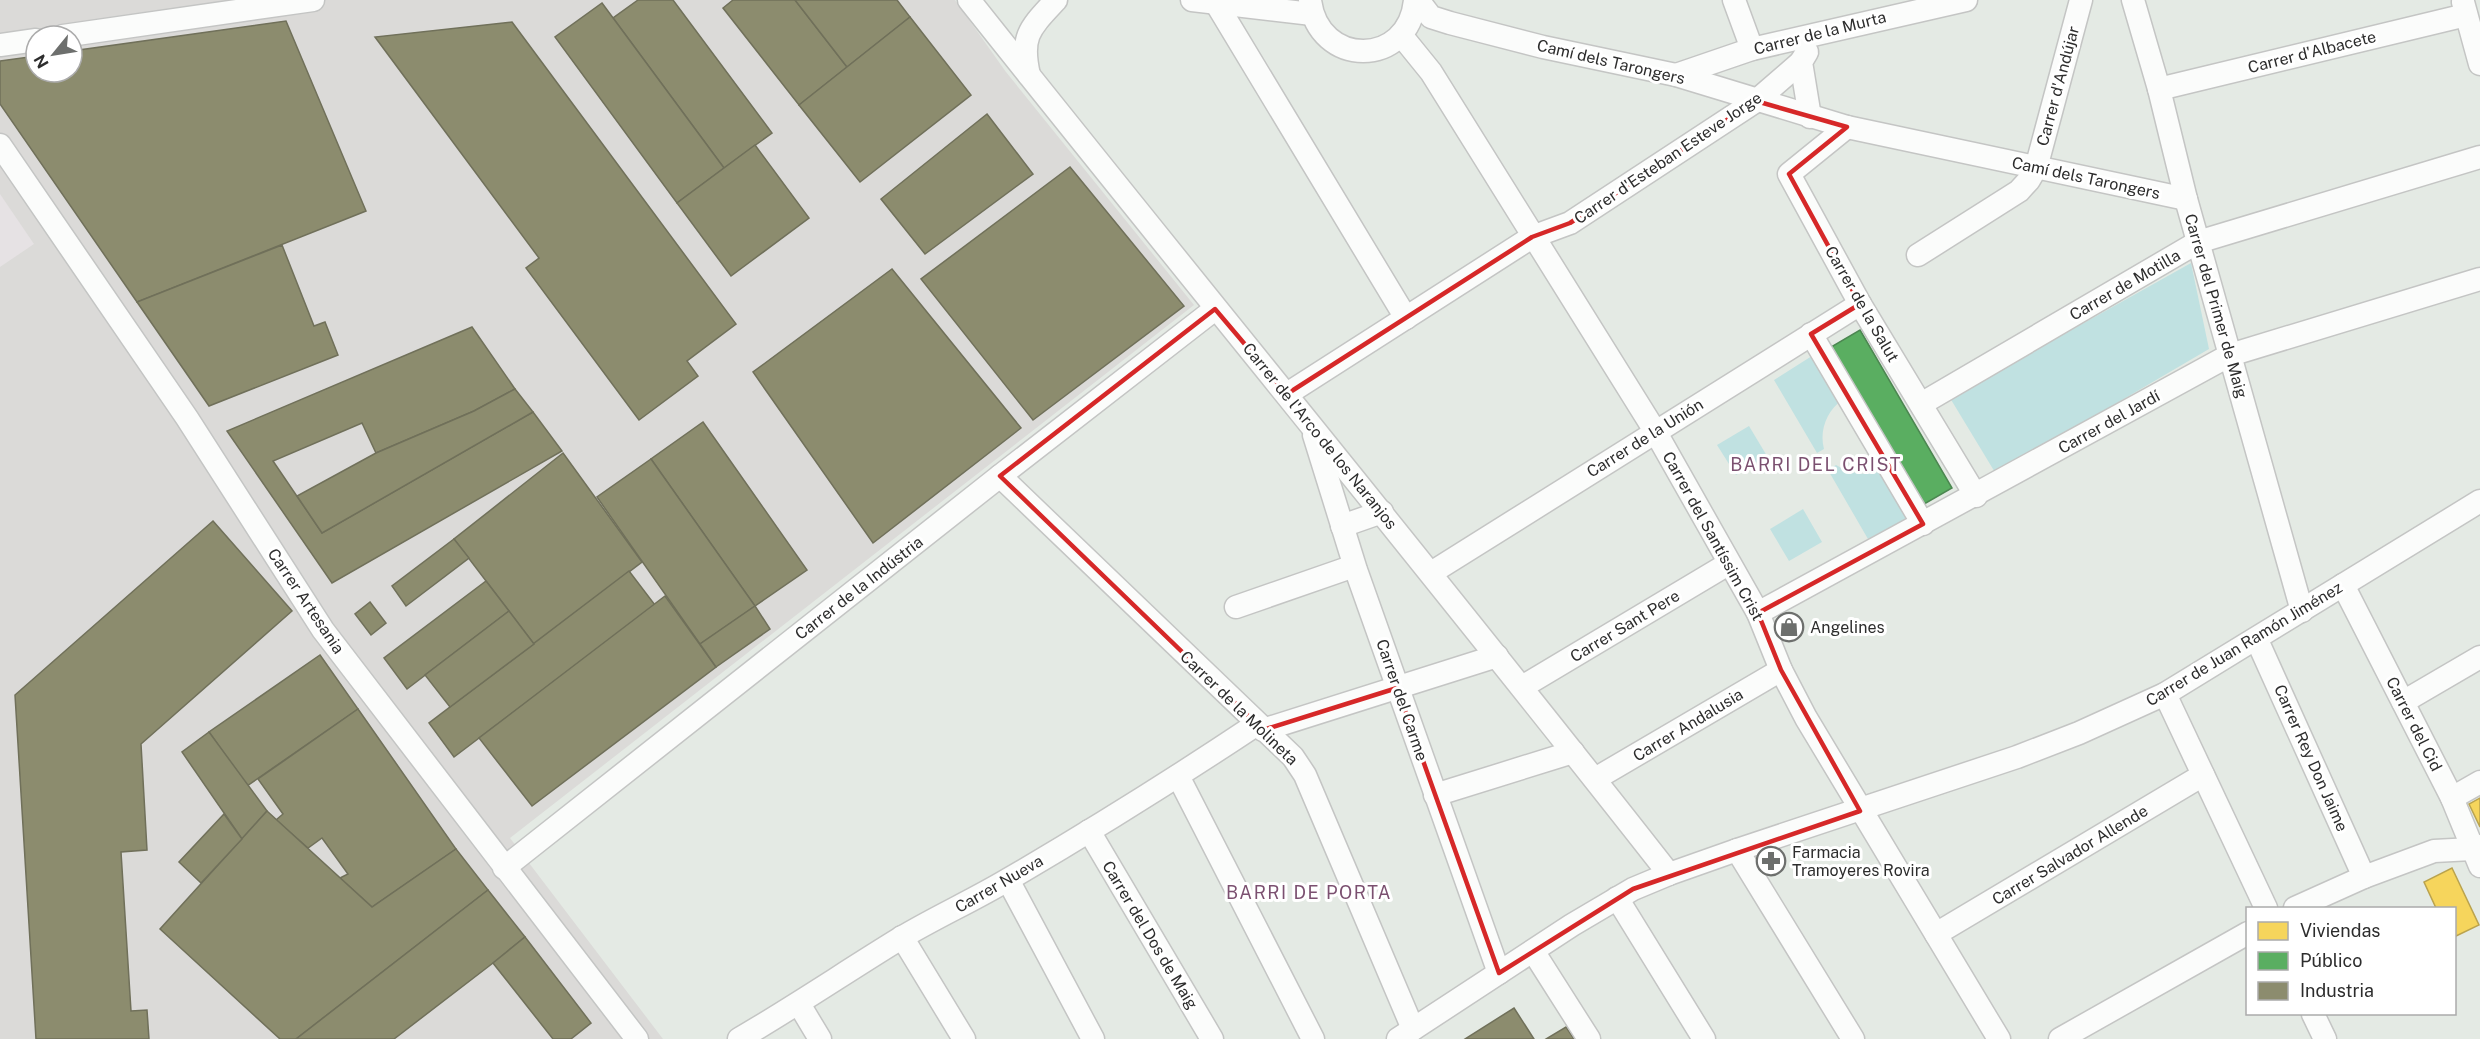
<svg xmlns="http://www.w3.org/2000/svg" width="2480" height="1039" viewBox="0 0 2480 1039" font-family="'Public Sans',sans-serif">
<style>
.industrial{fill:#dbdad8;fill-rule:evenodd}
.airport{fill:#e6e2e4}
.green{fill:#c0e1e1}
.homes{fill:#f6d55c;stroke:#baa34e;stroke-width:1.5}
.public{fill:#5aae61;stroke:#4c8751;stroke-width:1.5}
.industry{fill:#8c8c6e;stroke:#70705a;stroke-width:1.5}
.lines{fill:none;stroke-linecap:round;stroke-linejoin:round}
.minor-casing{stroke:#c4c5c4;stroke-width:25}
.minor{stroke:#fbfcfb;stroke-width:22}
.marked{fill:none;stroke:#d62828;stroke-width:4.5;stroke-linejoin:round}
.labels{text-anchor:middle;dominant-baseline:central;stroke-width:6;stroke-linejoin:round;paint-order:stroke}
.street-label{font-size:16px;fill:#2d2d2d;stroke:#fff}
.poi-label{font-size:16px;fill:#2d2d2d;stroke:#fff;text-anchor:start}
.neighbourhood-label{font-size:18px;letter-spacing:1.5px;fill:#7b5070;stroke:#fff}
</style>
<rect width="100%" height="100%" fill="#e4eae4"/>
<path class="industrial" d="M 0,0 L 955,0 L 1006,72 L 1194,305 L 510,838 L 663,1039 L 0,1039 ZM 36,36 L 72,36 L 72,72 L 36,72 Z"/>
<path class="airport" d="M 0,194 L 34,244 L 0,267 Z"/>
<g class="green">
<path d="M 2191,263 L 2209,349 L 1996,474 L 1950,398 Z"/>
<path d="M 1815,354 L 1842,400 C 1827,411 1819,430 1824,449 L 1817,453 L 1774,380 Z"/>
<path d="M 1749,426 L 1767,456 L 1736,475 L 1717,445 Z"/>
<path d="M 1836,465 C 1852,474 1867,477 1884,470 L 1911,516 L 1868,539 L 1828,470 Z"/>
<path d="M 1803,509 L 1822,542 L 1789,561 L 1770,529 Z"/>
</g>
<g class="homes">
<path d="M 2480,798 L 2480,827 L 2469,804 Z"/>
<path d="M 2452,868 L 2479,925 L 2454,937 L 2454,908 L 2436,908 L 2424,882 Z"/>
</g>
<path class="public" d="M 1860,330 L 1952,488 L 1919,507 L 1826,350 Z"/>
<g class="industry">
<path d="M 638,0 L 673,0 L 772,133 L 724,168 L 613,18 Z"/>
<path d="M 733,0 L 795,0 L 847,67 L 799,105 L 723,8 Z"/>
<path d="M 795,0 L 897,0 L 910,17 L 847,67 Z"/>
<path d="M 602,3 L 724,168 L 677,203 L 555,37 Z"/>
<path d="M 910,17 L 971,95 L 860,182 L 799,105 Z"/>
<path d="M 286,21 L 366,211 L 137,302 L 0,104 L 0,61 L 36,56 L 36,72 L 72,72 L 72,51 Z"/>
<path d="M 512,22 L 736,324 L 687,361 L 698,376 L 639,420 L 526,268 L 539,258 L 375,37 Z"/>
<path d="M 987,114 L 1033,174 L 925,254 L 881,199 Z"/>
<path d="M 755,145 L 809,218 L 731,276 L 677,203 Z"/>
<path d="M 1070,167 L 1184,306 L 1033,420 L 921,279 Z"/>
<path d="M 282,245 L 314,326 L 325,322 L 338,355 L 209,406 L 137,302 Z"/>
<path d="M 892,269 L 1021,428 L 873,543 L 753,372 Z"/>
<path d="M 472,327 L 515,389 L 474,411 L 376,453 L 362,423 L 273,461 L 322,533 L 533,412 L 562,451 L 332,583 L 227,431 Z"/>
<path d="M 515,389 L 533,412 L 322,533 L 297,496 L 376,453 L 474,411 Z"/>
<path d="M 703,422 L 807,570 L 755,606 L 651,459 Z"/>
<path d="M 563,453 L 642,562 L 534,644 L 454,539 Z"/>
<path d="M 651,459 L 755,606 L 700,644 L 597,497 Z"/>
<path d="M 213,521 L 292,611 L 141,744 L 147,850 L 121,852 L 131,1011 L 147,1010 L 149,1039 L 36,1039 L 15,695 Z"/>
<path d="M 454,539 L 469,558 L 406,606 L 392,586 Z"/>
<path d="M 629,571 L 655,605 L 454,757 L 429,723 Z"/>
<path d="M 486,581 L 509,611 L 407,689 L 384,658 Z"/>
<path d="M 665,596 L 716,667 L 532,806 L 479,738 Z"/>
<path d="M 370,602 L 386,623 L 371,635 L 355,614 Z"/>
<path d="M 755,606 L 770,629 L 716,667 L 700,644 Z"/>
<path d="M 509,611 L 534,644 L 450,707 L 425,675 Z"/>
<path d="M 320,655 L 358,709 L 247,786 L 209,732 Z"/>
<path d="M 358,709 L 456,849 L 372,907 L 340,878 L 348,874 L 322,838 L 308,848 L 276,820 L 283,814 L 258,779 Z"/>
<path d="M 209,732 L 267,811 L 242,839 L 182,752 Z"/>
<path d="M 267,811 L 372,907 L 456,849 L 488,890 L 296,1039 L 280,1039 L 160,929 Z"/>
<path d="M 224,814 L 242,839 L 201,883 L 179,862 Z"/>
<path d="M 488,890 L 525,937 L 493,963 L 394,1039 L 296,1039 Z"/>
<path d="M 525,937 L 591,1023 L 571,1039 L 553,1039 L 493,963 Z"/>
<path d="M 1514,1008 L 1534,1039 L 1465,1039 Z"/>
<path d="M 1566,1027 L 1574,1039 L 1546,1039 Z"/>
</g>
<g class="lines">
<g class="minor-casing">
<g id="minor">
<path d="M 969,0 C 1201,292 1439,580 1669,874"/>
<path d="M 1192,0 L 1312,14"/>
<path d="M 1310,0 C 1318,68 1409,68 1415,0"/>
<path d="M 1418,0 L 1431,17 L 1450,23 L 1543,47 L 1676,75 L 1847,127 L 2186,199"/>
<path d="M 1734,0 L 1752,49"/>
<path d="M 2133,0 L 2159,89 L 2186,199 L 2302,611"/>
<path d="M 2463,2 L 2480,64"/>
<path d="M 1216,3 L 1406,318"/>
<path d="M 1401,35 L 1431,72 L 1655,431 L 1758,613 L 1781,670 L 1806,718 L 1999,1039"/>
<path d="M 63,36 L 313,0"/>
<path d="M 0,45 L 36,40"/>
<path d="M 1807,52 L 1801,62 L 1810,117"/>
<path d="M 1029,75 C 1020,36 1030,28 1056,0"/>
<path d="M 1676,75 L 1752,49 L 1966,0"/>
<path d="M 2159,89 L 2466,15"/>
<path d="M 1847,127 L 1789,174 L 1860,304 L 1976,496"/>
<path d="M 0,145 L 187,418 L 323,630 L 637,1039"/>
<path d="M 1918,255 L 2019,191 L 2029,180 L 2036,168 L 2081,0"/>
<path d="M 1811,334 L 1923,524"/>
<path d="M 1287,394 L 1532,237 L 1570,223 L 1756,101 L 1801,62"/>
<path d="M 1921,404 L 2198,242 L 2480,157"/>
<path d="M 1314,435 L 1356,570 L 1499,973"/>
<path d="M 1000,476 L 1293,757 L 1305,775 L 1413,1029"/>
<path d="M 1342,526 L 1382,512"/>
<path d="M 1431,573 L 1860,304"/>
<path d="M 2343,585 L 2452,798 L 2480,866"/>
<path d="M 1236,607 L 1354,566"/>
<path d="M 1758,613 L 2230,355 L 2480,279"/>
<path d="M 2257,640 L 2364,877"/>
<path d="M 1522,687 L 1728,564"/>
<path d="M 2165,694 L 2266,908"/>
<path d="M 2403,702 L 2480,657"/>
<path d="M 1263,730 L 1497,656"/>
<path d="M 1178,776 L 1313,1039"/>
<path d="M 1595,779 L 1781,670"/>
<path d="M 1435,795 L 1573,752"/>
<path d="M 2452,798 L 2480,782"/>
<path d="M 1089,831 L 1212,1039"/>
<path d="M 1737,850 L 1853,1039"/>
<path d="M 504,868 L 1000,476 L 1215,309"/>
<path d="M 1008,880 L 1093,1039"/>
<path d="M 1617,898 L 1704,1039"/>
<path d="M 2295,908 L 2364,877 L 2434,851 L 2472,849 L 2480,846"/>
<path d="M 1936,934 L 2203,775"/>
<path d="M 902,937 L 964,1039"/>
<path d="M 1533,951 L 1589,1039"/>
<path d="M 799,1004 L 820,1039"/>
<path d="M 2313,1014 L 2325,1039"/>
<path d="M 739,1039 C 794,1007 847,971 901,938 C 936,917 974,900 1009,879 C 1093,830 1176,778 1257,724"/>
<path d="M 1398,1039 L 1572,925 L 1633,889 L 1669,874 L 1737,850 L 2017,757 L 2079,733 L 2165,694 L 2480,501"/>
<path d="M 2060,1039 L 2248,933"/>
</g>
</g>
<use href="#minor" class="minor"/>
</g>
<path class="marked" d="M 1756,101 L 1847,127 L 1789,174 L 1860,304 L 1811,334 L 1923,524 L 1758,613 L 1781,670 L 1860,811 L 1633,889 L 1499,973 L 1397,688 L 1263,730 L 1000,476 L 1215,309 L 1287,394 L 1532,237 L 1570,223 Z"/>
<defs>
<g id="shop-ring" transform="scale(1.5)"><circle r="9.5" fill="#fff" stroke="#6d6f6d" stroke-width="1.5"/><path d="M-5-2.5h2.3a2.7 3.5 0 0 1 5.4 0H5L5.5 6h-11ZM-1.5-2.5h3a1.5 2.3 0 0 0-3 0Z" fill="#6d6f6d"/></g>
<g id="pharmacy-ring" transform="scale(1.5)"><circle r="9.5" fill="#fff" stroke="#6d6f6d" stroke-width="1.5"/><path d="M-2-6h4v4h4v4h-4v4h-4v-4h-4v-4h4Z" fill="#6d6f6d"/></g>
</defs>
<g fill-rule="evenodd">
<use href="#shop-ring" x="1789" y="627"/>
<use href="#pharmacy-ring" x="1771" y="861"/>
</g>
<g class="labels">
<g class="street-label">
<text transform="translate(1820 33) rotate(-14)">Carrer de la Murta</text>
<text transform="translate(2312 52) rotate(-14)">Carrer d'Albacete</text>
<text transform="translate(1611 62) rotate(13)">Camí dels Tarongers</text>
<text transform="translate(2058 86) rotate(-75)">Carrer d'Andújar</text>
<text transform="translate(1668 158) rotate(-34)">Carrer d'Esteban Esteve Jorge</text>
<text transform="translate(2086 178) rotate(12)">Camí dels Tarongers</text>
<text transform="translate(2125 285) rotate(-30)">Carrer de Motilla</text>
<text transform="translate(1862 304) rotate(60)">Carrer de la Salut</text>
<text transform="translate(2216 306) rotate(74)">Carrer del Primer de Maig</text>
<text transform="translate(2109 422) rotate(-29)">Carrer del Jardí</text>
<text transform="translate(1320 436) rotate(51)">Carrer de l'Arco de los Naranjos</text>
<text transform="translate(1645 438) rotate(-32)">Carrer de la Unión</text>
<text transform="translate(1713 536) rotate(61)">Carrer del Santíssim Crist</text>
<text transform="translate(859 588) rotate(-38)">Carrer de la Indústria</text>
<text transform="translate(306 601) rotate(56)">Carrer Artesania</text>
<text transform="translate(1625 626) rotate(-31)">Carrer Sant Pere</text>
<text transform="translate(2244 644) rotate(-31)">Carrer de Juan Ramón Jiménez</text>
<text transform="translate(1402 700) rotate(71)">Carrer del Carme</text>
<text transform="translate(1239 708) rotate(44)">Carrer de la Molineta</text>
<text transform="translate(2414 724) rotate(63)">Carrer del Cid</text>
<text transform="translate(1688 725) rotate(-31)">Carrer Andalusia</text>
<text transform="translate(2311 758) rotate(66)">Carrer Rey Don Jaime</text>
<text transform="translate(2070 855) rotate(-31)">Carrer Salvador Allende</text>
<text transform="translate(999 884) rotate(-30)">Carrer Nueva</text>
<text transform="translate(1150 935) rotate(59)">Carrer del Dos de Maig</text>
</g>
<g class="poi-label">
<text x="1810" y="627">Angelines</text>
<text x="1792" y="852">Farmacia<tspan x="1792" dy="18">Tramoyeres Rovira</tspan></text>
</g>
<g class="neighbourhood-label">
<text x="1816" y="464">BARRI DEL CRIST</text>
<text x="1309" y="892">BARRI DE PORTA</text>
</g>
</g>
<rect x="2246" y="907" width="210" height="108" fill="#ffffff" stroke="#ababab" stroke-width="1.5"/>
<rect x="2258" y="922" width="30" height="18" fill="#f6d55c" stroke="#ababab" stroke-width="1.5"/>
<text x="2300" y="937" font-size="18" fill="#2d2d2d">Viviendas</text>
<rect x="2258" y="952" width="30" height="18" fill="#5aae61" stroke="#ababab" stroke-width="1.5"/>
<text x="2300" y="967" font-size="18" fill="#2d2d2d">Público</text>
<rect x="2258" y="982" width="30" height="18" fill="#8c8c6e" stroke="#ababab" stroke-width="1.5"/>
<text x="2300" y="997" font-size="18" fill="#2d2d2d">Industria</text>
<g transform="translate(54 54) rotate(240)"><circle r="28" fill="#ffffff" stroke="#ababab" stroke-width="1.5"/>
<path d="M0-4.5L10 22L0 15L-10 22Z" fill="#6d6f6d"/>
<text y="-9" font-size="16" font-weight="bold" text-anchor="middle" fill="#2d2d2d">N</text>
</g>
</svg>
